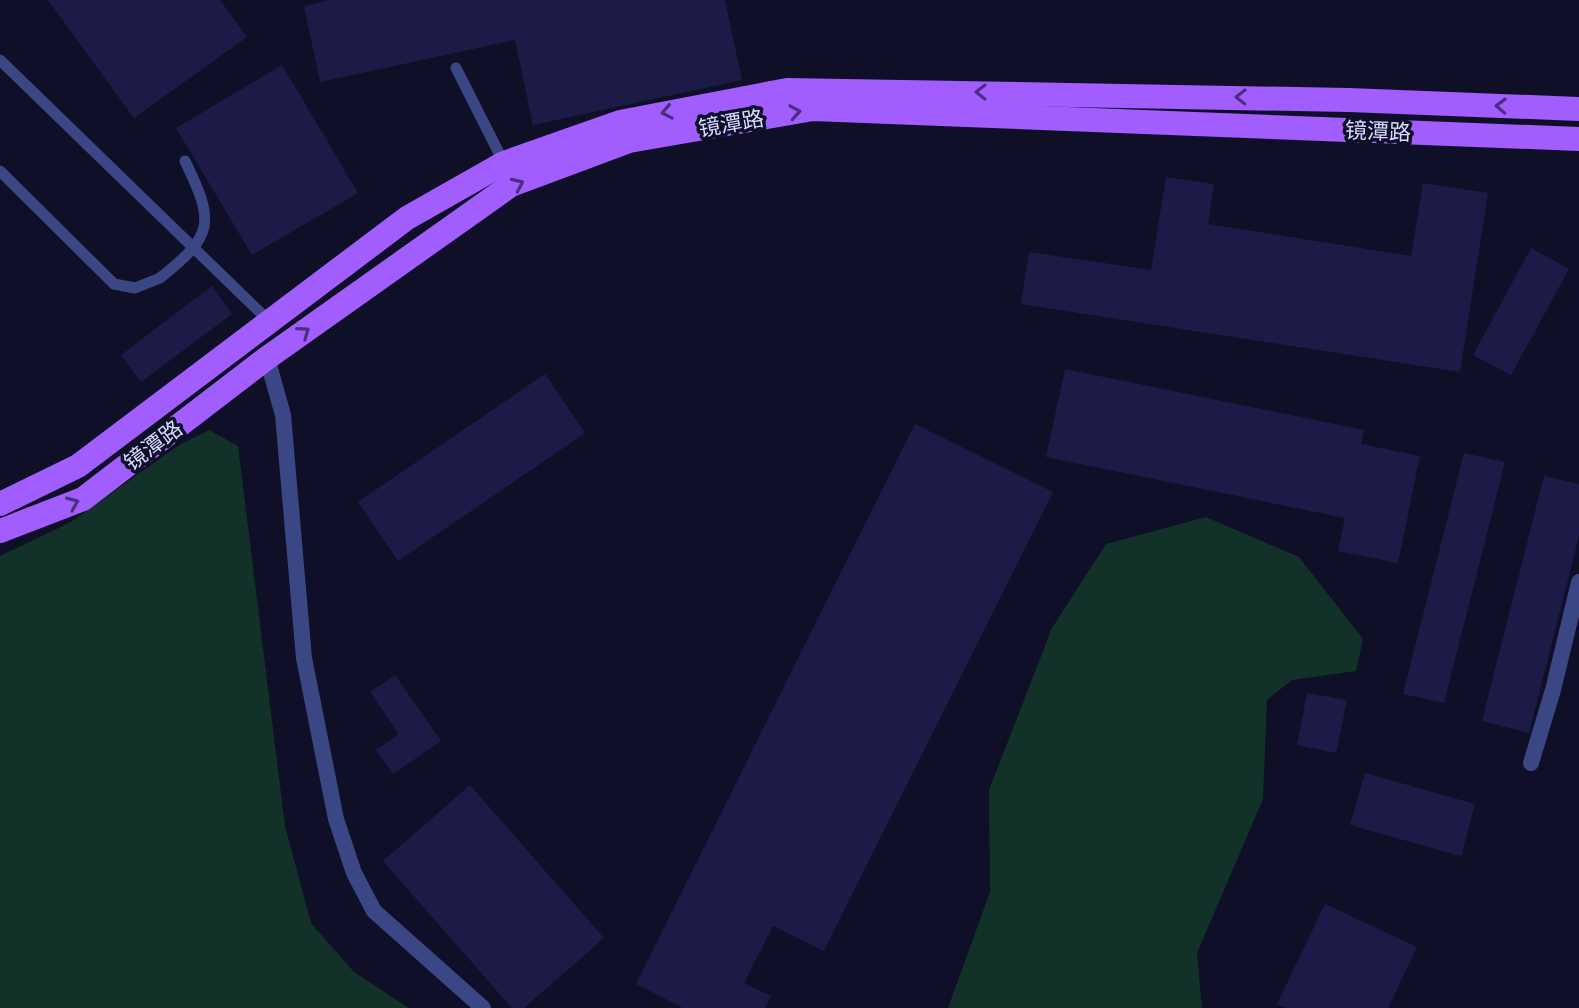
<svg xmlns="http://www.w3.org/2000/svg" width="1579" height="1008" viewBox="0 0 1579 1008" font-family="Manrope,'Noto Sans SC',sans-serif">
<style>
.green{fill:#123129}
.building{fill:#1c1b47}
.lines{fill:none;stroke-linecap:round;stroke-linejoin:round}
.lane{stroke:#3b4785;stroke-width:11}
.street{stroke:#3b4785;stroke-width:16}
.primary{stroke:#a25dfe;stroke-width:24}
.lane-bridge{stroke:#3b4785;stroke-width:11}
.oneway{stroke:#4a2f7d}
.labels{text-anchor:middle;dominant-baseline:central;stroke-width:7;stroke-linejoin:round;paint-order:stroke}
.street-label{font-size:22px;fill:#d5d9ff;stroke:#0f1027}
</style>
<rect width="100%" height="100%" fill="#0f1027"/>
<g class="green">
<path d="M 209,430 L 238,446 L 285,826 L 311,923 L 354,972 L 409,1008 L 0,1008 L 0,556 L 71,522 L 179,445 Z"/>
<path d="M 1206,517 L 1299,557 L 1363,639 L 1356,671 L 1292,680 L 1267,700 L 1263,799 L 1197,953 L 1202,1008 L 948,1008 L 990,892 L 989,790 L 1052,628 L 1106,544 Z"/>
</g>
<g class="building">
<path d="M 48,0 L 220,0 L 247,37 L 134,118 Z"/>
<path d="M 330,0 L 725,0 L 742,80 L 533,125 L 515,40 L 320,82 L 304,6 Z"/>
<path d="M 282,65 L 358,193 L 252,255 L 176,128 Z"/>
<path d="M 1166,177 L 1214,184 L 1208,224 L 1411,256 L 1423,183 L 1488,193 L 1460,372 L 1021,304 L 1029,252 L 1151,270 Z"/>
<path d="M 1531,248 L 1569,269 L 1511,375 L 1473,355 Z"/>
<path d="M 212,286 L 232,314 L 141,382 L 121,355 Z"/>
<path d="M 1065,369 L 1364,430 L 1361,444 L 1420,456 L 1398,563 L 1338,551 L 1345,518 L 1046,457 Z"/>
<path d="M 545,374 L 585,433 L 398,561 L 358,502 Z"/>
<path d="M 915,424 L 1053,492 L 824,951 L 773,926 L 744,983 L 771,996 L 765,1008 L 683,1008 L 636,984 Z"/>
<path d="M 1464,453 L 1505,462 L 1444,703 L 1403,694 Z"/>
<path d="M 1544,476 L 1579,484 L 1579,536 L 1529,733 L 1482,721 Z"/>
<path d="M 395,675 L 441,741 L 393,774 L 376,750 L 399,734 L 370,692 Z"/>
<path d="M 1307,693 L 1347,700 L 1336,753 L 1297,745 Z"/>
<path d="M 1365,773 L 1475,804 L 1461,856 L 1350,825 Z"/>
<path d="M 470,785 L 604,938 L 524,1008 L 512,1008 L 383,861 Z"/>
<path d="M 1325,904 L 1417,947 L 1388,1008 L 1286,1008 L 1277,1004 Z"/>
</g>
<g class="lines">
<g class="lane">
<path d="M 0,60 L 269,321"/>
<path d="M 456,68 L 504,163"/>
<path d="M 0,171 L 114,284 L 135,288 L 160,278"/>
</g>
<g class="street">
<path d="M 267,358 L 283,415 L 304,658 L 336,819 L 354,873 L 374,911 L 483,1008"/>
<path d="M 1531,763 L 1553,690 L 1579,582"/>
</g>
<g class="primary">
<path d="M 0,504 L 78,466 L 407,218 L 504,163 L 620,122 L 787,90 L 1349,100 L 1579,109"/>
<path d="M 0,531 L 83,499 L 267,358 L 511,185 L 629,141 L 813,109 L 1579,139"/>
</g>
<path class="lane-bridge" d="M 160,278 C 214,235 215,223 185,161"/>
</g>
<defs><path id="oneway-chevron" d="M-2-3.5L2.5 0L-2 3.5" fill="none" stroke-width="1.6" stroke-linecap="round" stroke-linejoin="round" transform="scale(2)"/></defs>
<g class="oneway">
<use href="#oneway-chevron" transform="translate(981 92) rotate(-179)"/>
<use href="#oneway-chevron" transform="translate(1241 97) rotate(-179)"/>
<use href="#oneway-chevron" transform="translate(1501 106) rotate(-178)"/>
<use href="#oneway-chevron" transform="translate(667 112) rotate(169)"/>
<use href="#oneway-chevron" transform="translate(795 112) rotate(-10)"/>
<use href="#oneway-chevron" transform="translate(518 184) rotate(-25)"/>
<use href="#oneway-chevron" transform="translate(304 332) rotate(-36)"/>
<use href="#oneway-chevron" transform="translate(73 503) rotate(-23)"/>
</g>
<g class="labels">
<g class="street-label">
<text transform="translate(731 123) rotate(-10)">镜潭路</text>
<text transform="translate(1378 131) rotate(2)">镜潭路</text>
<text transform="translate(153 445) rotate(-37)">镜潭路</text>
</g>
</g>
</svg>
